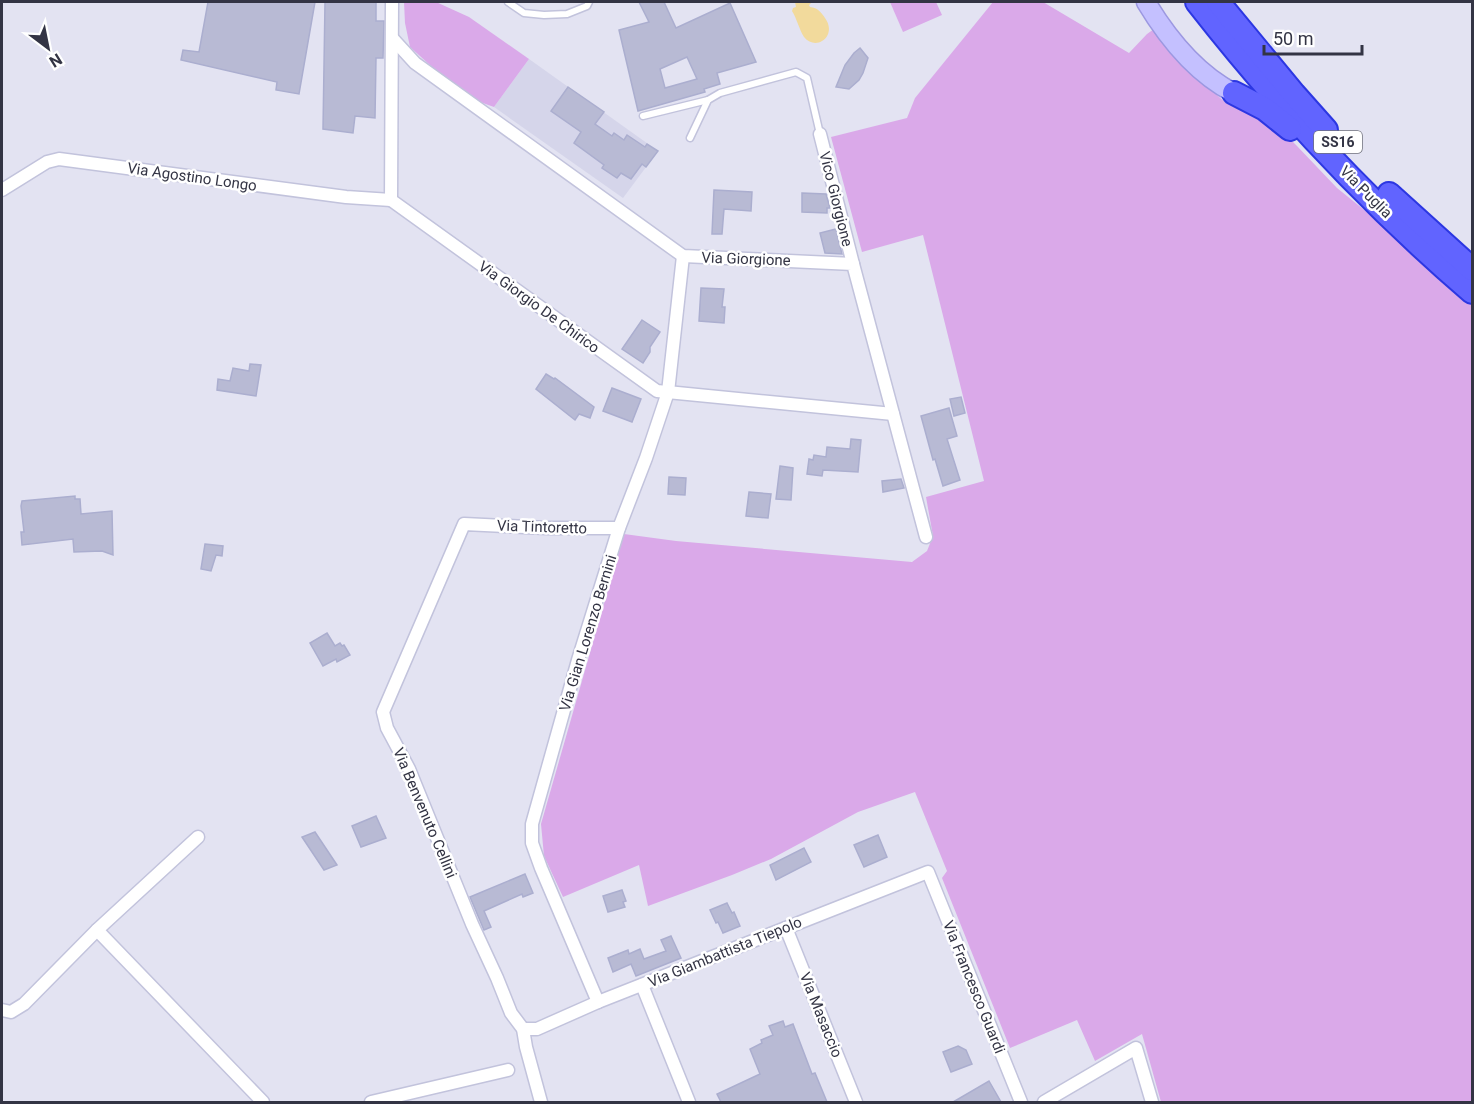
<svg xmlns="http://www.w3.org/2000/svg" width="1474" height="1104" viewBox="0 0 1474 1104" font-family="Roboto,sans-serif">
<style>
.residential{fill:#d5d5ea}
.green{fill:#daa9e9}
.water{fill:#f2da9c}
.building{fill:#b8bad4;stroke:#abaecf;stroke-width:1.5;fill-rule:evenodd}
.lines{fill:none;stroke-linecap:round;stroke-linejoin:round}
.lane-casing{stroke:#c2c3dc;stroke-width:9}
.street-casing{stroke:#c2c3dc;stroke-width:15}
.secondary-casing{stroke:#9c98e1;stroke-width:21}
.highway-casing{stroke:#2c37e2;stroke-width:26}
.lane{stroke:#fff;stroke-width:6}
.street{stroke:#fff;stroke-width:12}
.secondary{stroke:#c4c0ff;stroke-width:18}
.highway{stroke:#6164ff;stroke-width:22}
.labels{text-anchor:middle;dominant-baseline:central;stroke-width:5;stroke-linejoin:round;paint-order:stroke}
.shield{fill:#fff;stroke:#70717c;stroke-width:1.5}
.shield-label{font-size:14px;font-weight:bold;fill:#333444}
.street-label{font-size:15px;fill:#333444;stroke:#fff}
</style>
<rect width="100%" height="100%" fill="#e3e3f2"/>
<path class="residential" d="M 529,59 L 658,151 L 623,198 L 494,107 Z"/>
<g class="green">
<path d="M 404,2 L 436,2 L 469,17 L 529,59 L 494,107 L 480,102 L 442,76 L 410,47 L 405,23 Z"/>
<path d="M 890,2 L 936,2 L 942,15 L 903,32 Z"/>
<path d="M 993,2 L 1043,2 L 1129,53 L 1147,34 L 1154,29 L 1184,66 L 1226,103 L 1249,110 L 1270,119 L 1297,146 L 1337,188 L 1373,217 L 1448,285 L 1472,305 L 1472,1102 L 1161,1102 L 1142,1034 L 1095,1061 L 1077,1020 L 1010,1048 L 942,878 L 947,871 L 915,792 L 858,812 L 771,859 L 732,875 L 648,906 L 639,865 L 563,897 L 544,856 L 541,824 L 624,534 L 676,541 L 912,562 L 927,551 L 933,536 L 926,497 L 984,481 L 923,235 L 862,252 L 831,137 L 907,118 L 915,98 Z"/>
</g>
<path class="water" d="M 795,2 L 812,2 L 809,5 L 810,7 C 818,8 821,12 825,18 C 838,36 816,52 804,37 C 799,29 797,19 792,11 L 793,8 L 796,7 Z"/>
<g class="building">
<path d="M 208,2 L 315,2 L 299,94 L 276,90 L 277,82 L 181,60 L 183,50 L 199,52 Z"/>
<path d="M 325,2 L 376,2 L 376,21 L 384,21 L 383,58 L 376,58 L 375,118 L 355,116 L 353,133 L 323,129 Z"/>
<path d="M 639,2 L 664,2 L 676,28 L 730,3 L 756,62 L 717,73 L 720,84 L 704,89 L 705,92 L 638,111 L 619,30 L 649,22 ZM 687,57 L 697,79 L 665,88 L 660,69 Z"/>
<path d="M 860,48 L 868,58 L 863,73 L 859,80 L 849,89 L 836,87 L 845,65 L 854,53 Z"/>
<path d="M 568,87 L 604,112 L 595,124 L 612,136 L 614,133 L 624,140 L 627,135 L 645,147 L 647,144 L 658,151 L 646,167 L 642,164 L 631,179 L 621,173 L 617,178 L 602,168 L 604,165 L 574,143 L 581,132 L 551,111 Z"/>
<path d="M 714,190 L 752,192 L 751,211 L 724,209 L 722,234 L 712,234 Z"/>
<path d="M 802,193 L 826,194 L 830,208 L 827,208 L 827,213 L 802,212 Z"/>
<path d="M 836,229 L 842,254 L 825,253 L 820,233 Z"/>
<path d="M 701,288 L 724,289 L 722,307 L 725,307 L 724,323 L 699,321 Z"/>
<path d="M 642,320 L 660,332 L 650,347 L 650,352 L 643,363 L 622,349 Z"/>
<path d="M 250,364 L 261,365 L 256,396 L 217,390 L 218,379 L 230,381 L 233,368 L 249,371 Z"/>
<path d="M 546,374 L 554,379 L 555,378 L 594,407 L 590,418 L 579,414 L 575,420 L 536,389 Z"/>
<path d="M 612,388 L 641,399 L 632,422 L 603,411 Z"/>
<path d="M 961,397 L 965,413 L 954,416 L 950,399 Z"/>
<path d="M 949,408 L 957,436 L 947,439 L 960,480 L 943,486 L 935,459 L 933,460 L 921,416 Z"/>
<path d="M 851,439 L 861,440 L 858,472 L 823,470 L 822,476 L 807,474 L 809,459 L 813,460 L 814,455 L 826,457 L 827,447 L 850,449 Z"/>
<path d="M 780,466 L 793,468 L 791,500 L 776,499 Z"/>
<path d="M 669,477 L 686,478 L 685,495 L 668,494 Z"/>
<path d="M 901,479 L 904,488 L 883,492 L 882,481 Z"/>
<path d="M 749,492 L 771,494 L 768,518 L 746,516 Z"/>
<path d="M 75,496 L 75,499 L 80,499 L 81,514 L 112,511 L 113,555 L 102,551 L 74,552 L 73,539 L 22,545 L 21,532 L 24,532 L 21,506 L 22,501 Z"/>
<path d="M 205,544 L 223,546 L 222,556 L 216,555 L 211,571 L 201,569 Z"/>
<path d="M 327,633 L 335,646 L 340,643 L 342,646 L 344,645 L 350,655 L 337,662 L 336,659 L 323,666 L 310,643 Z"/>
<path d="M 376,816 L 386,838 L 361,847 L 352,826 Z"/>
<path d="M 315,832 L 337,865 L 324,870 L 302,837 Z"/>
<path d="M 878,835 L 887,857 L 864,867 L 854,845 Z"/>
<path d="M 804,848 L 811,862 L 776,880 L 770,865 Z"/>
<path d="M 525,874 L 533,893 L 523,897 L 522,894 L 484,911 L 491,927 L 484,930 L 470,897 Z"/>
<path d="M 622,890 L 626,901 L 623,902 L 625,907 L 608,912 L 603,896 Z"/>
<path d="M 727,903 L 732,913 L 734,912 L 740,926 L 723,933 L 718,922 L 716,923 L 710,910 Z"/>
<path d="M 671,936 L 681,958 L 636,976 L 631,964 L 613,972 L 608,958 L 628,950 L 629,954 L 640,949 L 644,959 L 666,951 L 661,940 Z"/>
<path d="M 783,1021 L 785,1027 L 793,1024 L 812,1074 L 815,1073 L 827,1102 L 721,1102 L 717,1094 L 760,1074 L 750,1049 L 762,1043 L 761,1040 L 773,1035 L 769,1026 Z"/>
<path d="M 958,1046 L 966,1050 L 972,1064 L 951,1072 L 943,1052 Z"/>
<path d="M 989,1081 L 1001,1102 L 953,1102 Z"/>
</g>
<g class="lines">
<g class="lane-casing">
<g id="lane">
<path d="M 508,2 L 524,13 L 544,15 L 567,14 L 587,6 L 589,2"/>
<path d="M 643,116 L 708,100"/>
<path d="M 690,138 L 708,100 L 720,93 L 796,72 L 807,78 L 820,134"/>
</g>
</g>
<g class="street-casing">
<g id="street">
<path d="M 392,2 L 391,200 L 657,391 L 893,414"/>
<path d="M 393,39 L 415,63 L 683,256 L 853,264 L 926,537"/>
<path d="M 820,134 L 853,264"/>
<path d="M 2,190 L 47,162 L 59,159 L 346,197 L 391,200"/>
<path d="M 786,928 L 856,1102"/>
<path d="M 97,930 L 263,1102"/>
<path d="M 642,985 L 689,1102"/>
<path d="M 598,1002 L 541,868 L 532,843 L 532,824 L 578,660 L 619,528 L 646,458 L 668,392 L 683,256"/>
<path d="M 2,1010 L 11,1012 L 24,1004 L 97,930 L 198,837"/>
<path d="M 523,1029 L 537,1029 L 598,1002 L 928,872 L 1021,1102"/>
<path d="M 371,1102 L 508,1070"/>
<path d="M 541,1102 L 526,1047 L 523,1029 L 511,1013 L 497,978 L 472,924 L 409,769 L 387,728 L 383,712 L 464,524 L 547,528 L 619,528"/>
<path d="M 1044,1102 L 1136,1048 L 1152,1102"/>
</g>
</g>
<g class="secondary-casing">
<path id="secondary" d="M 1146,2 C 1167,37 1197,74 1234,93"/>
</g>
<g class="highway-casing">
<g id="highway">
<path d="M 1197,2 C 1279,107 1371,205 1472,292"/>
<path d="M 1218,2 L 1294,94 L 1326,130"/>
<path d="M 1234,93 L 1265,109 L 1290,129"/>
<path d="M 1389,194 L 1472,269"/>
</g>
</g>
<use href="#lane" class="lane"/>
<use href="#street" class="street"/>
<use href="#secondary" class="secondary"/>
<use href="#highway" class="highway"/>
</g>
<g class="labels">
<rect class="shield" x="1314" y="131" width="48" height="22" rx="4.5"/>
<g class="shield-label">
<text x="1338" y="142">SS16</text>
</g>
<g class="street-label">
<text transform="translate(192 177) rotate(8)">Via Agostino Longo</text>
<text transform="translate(1366 192) rotate(45)">Via Puglia</text>
<text transform="translate(836 199) rotate(76)">Vico Giorgione</text>
<text transform="translate(746 259) rotate(2)">Via Giorgione</text>
<text transform="translate(539 307) rotate(36)">Via Giorgio De Chirico</text>
<text transform="translate(542 527) rotate(2)">Via Tintoretto</text>
<text transform="translate(588 633) rotate(-73)">Via Gian Lorenzo Bernini</text>
<text transform="translate(425 813) rotate(67)">Via Benvenuto Cellini</text>
<text transform="translate(725 952) rotate(-22)">Via Giambattista Tiepolo</text>
<text transform="translate(974 987) rotate(68)">Via Francesco Guardi</text>
<text transform="translate(821 1015) rotate(68)">Via Masaccio</text>
</g>
</g>
<rect width="1474" height="1104" fill="none" stroke="#333444" stroke-width="6"/>
<g transform="translate(48 48) rotate(148)" stroke="#ffffff" stroke-width="4.5" paint-order="stroke">
<path d="M0-4.5L10 22L0 15L-10 22Z" fill="#333444"/>
<text y="-9" font-size="16" font-weight="bold" text-anchor="middle" fill="#333444">N</text>
</g>
<path d="M1264 45v9h98v-9" fill="none" stroke="#333444" stroke-width="3"/>
<text x="1273" y="45" font-size="18" fill="#333444" stroke="#ffffff" stroke-width="4.5" paint-order="stroke">50 m</text>
</svg>
